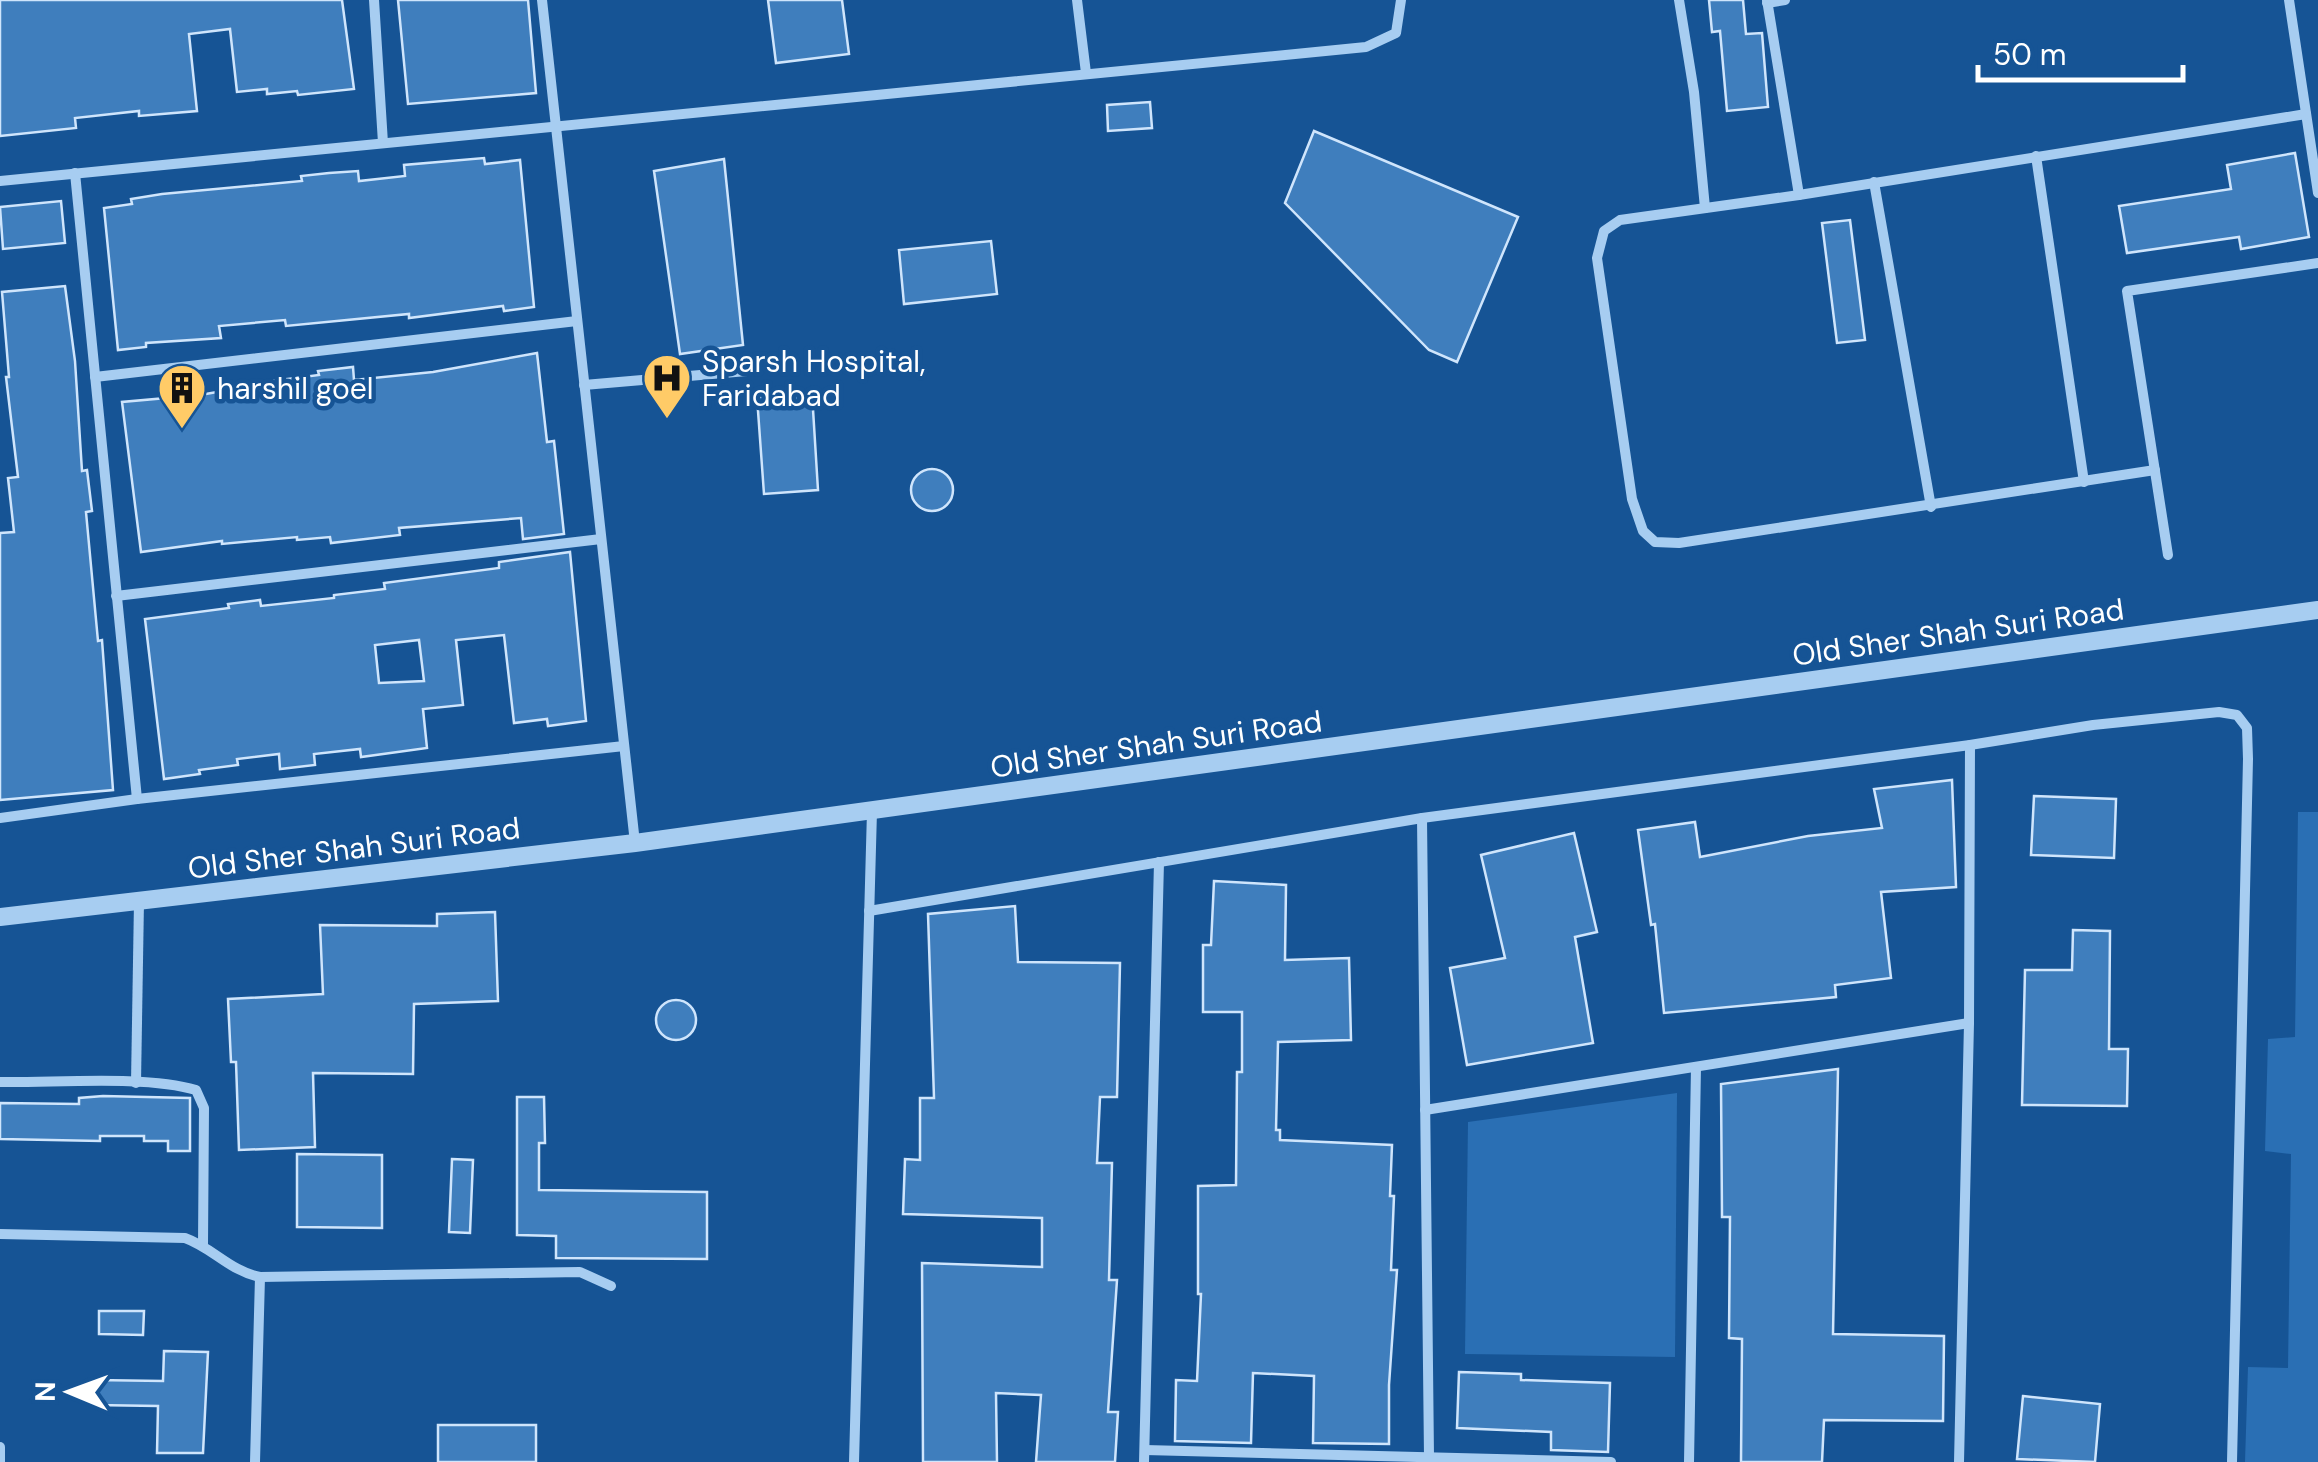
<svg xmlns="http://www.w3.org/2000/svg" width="2318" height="1462" viewBox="0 0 2318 1462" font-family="'DM Sans',sans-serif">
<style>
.green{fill:#2a6fb4}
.building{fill:#3f7ebd;stroke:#cfe5fc;stroke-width:2.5;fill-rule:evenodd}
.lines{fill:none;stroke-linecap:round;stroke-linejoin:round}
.minor{stroke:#a7cdf1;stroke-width:10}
.tertiary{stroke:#a7cdf1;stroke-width:18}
.labels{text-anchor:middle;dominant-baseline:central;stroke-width:9;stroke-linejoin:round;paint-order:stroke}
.poi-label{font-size:30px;fill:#fff;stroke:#165495;text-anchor:start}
.street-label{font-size:30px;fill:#fff;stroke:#165495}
</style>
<rect width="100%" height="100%" fill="#165495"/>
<g class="green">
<path d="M 2298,812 L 2318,812 L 2318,1462 L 2245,1462 L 2248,1367 L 2288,1368 L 2291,1154 L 2265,1151 L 2268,1039 L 2295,1037 Z"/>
<path d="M 1677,1093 L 1675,1357 L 1465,1354 L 1468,1122 Z"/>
</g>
<g class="building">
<path d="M 0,0 L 342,0 L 354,89 L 298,95 L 297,91 L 267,94 L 267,89 L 237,92 L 230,29 L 189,34 L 197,111 L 139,116 L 139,111 L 75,118 L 76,128 L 0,136 Z"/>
<path d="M 398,0 L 528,0 L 536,93 L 408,104 Z"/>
<path d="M 768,0 L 842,0 L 849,54 L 776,63 Z"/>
<path d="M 1709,0 L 1743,0 L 1746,34 L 1762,33 L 1768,107 L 1727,111 L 1720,31 L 1712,32 Z"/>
<path d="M 1150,102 L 1152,128 L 1108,131 L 1107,105 Z"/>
<path d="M 1314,131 L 1518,217 L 1457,362 L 1429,350 L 1285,203 Z"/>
<path d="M 2295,153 L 2309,237 L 2241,249 L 2239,237 L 2127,253 L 2119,206 L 2231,189 L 2227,165 Z"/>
<path d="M 484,158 L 485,164 L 520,160 L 534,307 L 504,311 L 503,306 L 409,318 L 409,314 L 286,326 L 285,320 L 219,326 L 221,338 L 146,343 L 146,347 L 118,350 L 104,208 L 132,204 L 131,199 L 162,194 L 302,181 L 301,176 L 329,173 L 358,171 L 359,181 L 405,176 L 404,165 Z"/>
<path d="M 724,159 L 743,345 L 680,354 L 654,171 Z"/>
<path d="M 61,201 L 65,243 L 3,249 L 0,207 Z"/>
<path d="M 1850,220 L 1865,340 L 1837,343 L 1822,223 Z"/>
<path d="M 991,241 L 997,294 L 904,304 L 899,250 Z"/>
<path d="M 65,286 L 75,361 L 82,471 L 87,470 L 92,511 L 86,512 L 98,641 L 102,640 L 113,790 L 0,800 L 0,533 L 14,532 L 8,478 L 18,477 L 6,377 L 9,377 L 2,292 Z"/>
<path d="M 537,353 L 547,442 L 554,441 L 564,534 L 523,539 L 521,518 L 399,528 L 400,535 L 331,543 L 330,537 L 297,540 L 297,537 L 222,544 L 222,541 L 141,552 L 122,402 L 200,395 L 240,388 L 240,385 L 319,375 L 318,371 L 353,367 L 354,380 L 433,372 Z"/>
<path d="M 812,393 L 818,490 L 764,494 L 757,397 Z"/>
<circle cx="932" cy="490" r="21"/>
<path d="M 570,552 L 586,721 L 548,726 L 547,719 L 514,723 L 504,635 L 456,640 L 463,705 L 423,709 L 427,748 L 361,757 L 360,749 L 314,754 L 315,765 L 280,769 L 279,754 L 237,759 L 238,765 L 199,770 L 200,774 L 164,779 L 145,619 L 229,608 L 228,604 L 260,600 L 261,606 L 334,598 L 334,595 L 385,589 L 384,583 L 499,568 L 499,562 ZM 419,640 L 424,681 L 379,683 L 375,645 Z"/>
<path d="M 1952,780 L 1956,887 L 1881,892 L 1891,978 L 1835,985 L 1836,997 L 1664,1013 L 1655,924 L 1651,925 L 1638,830 L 1695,822 L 1700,857 L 1808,836 L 1882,828 L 1874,789 Z"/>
<path d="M 2034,796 L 2116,799 L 2114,858 L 2031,855 Z"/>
<path d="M 1574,833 L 1597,932 L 1575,937 L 1593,1043 L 1467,1065 L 1450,968 L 1505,958 L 1481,855 Z"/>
<path d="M 1214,881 L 1286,885 L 1285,960 L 1349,958 L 1351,1040 L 1278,1042 L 1276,1130 L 1280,1130 L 1280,1140 L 1392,1145 L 1390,1196 L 1394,1196 L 1391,1270 L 1397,1270 L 1389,1385 L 1389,1444 L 1313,1443 L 1314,1376 L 1253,1373 L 1251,1443 L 1175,1441 L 1176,1380 L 1197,1381 L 1201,1294 L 1198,1294 L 1198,1186 L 1236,1185 L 1237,1072 L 1242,1072 L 1242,1012 L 1203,1012 L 1203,945 L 1211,945 Z"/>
<path d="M 1015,906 L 1018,962 L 1120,963 L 1117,1097 L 1100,1097 L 1097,1163 L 1112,1163 L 1109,1280 L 1117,1280 L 1108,1412 L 1118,1412 L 1115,1462 L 1036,1462 L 1041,1395 L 996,1393 L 997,1462 L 923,1462 L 922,1263 L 1042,1267 L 1042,1218 L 903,1214 L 905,1159 L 920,1160 L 920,1098 L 934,1098 L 928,914 Z"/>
<path d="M 495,912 L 498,1001 L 414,1004 L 413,1074 L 313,1073 L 315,1147 L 239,1150 L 236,1062 L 231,1062 L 228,999 L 323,994 L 320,925 L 437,926 L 437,914 Z"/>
<path d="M 2073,930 L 2110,931 L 2109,1049 L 2128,1049 L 2127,1106 L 2022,1105 L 2025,970 L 2072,970 Z"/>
<circle cx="676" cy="1020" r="20"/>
<path d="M 1838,1069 L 1833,1334 L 1944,1336 L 1943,1421 L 1824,1420 L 1822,1462 L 1741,1462 L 1742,1339 L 1729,1338 L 1730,1217 L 1722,1217 L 1721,1084 Z"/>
<path d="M 103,1096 L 190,1098 L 190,1151 L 168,1151 L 168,1141 L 144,1141 L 144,1136 L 100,1136 L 100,1141 L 0,1139 L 0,1103 L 79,1104 L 79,1098 Z"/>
<path d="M 517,1097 L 544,1097 L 545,1143 L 539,1143 L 539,1190 L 707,1192 L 707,1259 L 556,1258 L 556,1236 L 517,1235 Z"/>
<path d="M 297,1154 L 382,1155 L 382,1228 L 297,1227 Z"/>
<path d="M 452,1159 L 473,1160 L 470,1233 L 449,1232 Z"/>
<path d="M 99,1311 L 144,1311 L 143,1335 L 99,1334 Z"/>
<path d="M 164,1351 L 208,1352 L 203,1453 L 157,1453 L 158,1406 L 94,1405 L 95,1380 L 163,1381 Z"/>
<path d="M 1459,1372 L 1521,1374 L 1521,1380 L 1610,1383 L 1608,1452 L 1551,1450 L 1551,1432 L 1457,1428 Z"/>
<path d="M 2023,1396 L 2100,1404 L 2095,1462 L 2017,1459 Z"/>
<rect x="438" y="1425" width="98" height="37"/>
</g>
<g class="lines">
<g class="minor">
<path d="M 374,0 L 383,143"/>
<path d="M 542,0 L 635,843"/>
<path d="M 1077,0 L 1086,73"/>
<path d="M 1679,0 L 1694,92 L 1705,208"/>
<path d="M 1767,0 L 1799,195"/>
<path d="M 2289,0 L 2318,193"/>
<path d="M 1767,3 L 1785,0"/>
<path d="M 2036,156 L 2084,482"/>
<path d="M 75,173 L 137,799"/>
<path d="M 0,181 L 1366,47 L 1396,33 L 1401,0"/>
<path d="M 1874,182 L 1931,507"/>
<path d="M 95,377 L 577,321"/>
<path d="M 584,385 L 747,371"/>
<path d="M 2155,470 L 1679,543 L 1655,542 L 1643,531 L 1632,499 L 1597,258 L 1604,231 L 1620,220 L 1799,195 L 2306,114"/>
<path d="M 2168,555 L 2127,291 L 2318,263"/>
<path d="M 116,596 L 601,539"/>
<path d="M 0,818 L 137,799 L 624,746"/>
<path d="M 1422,818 L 1429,1457"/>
<path d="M 869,911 L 1422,818 L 1970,745 L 2093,725 L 2219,712 L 2237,715 L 2247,728 L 2248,759 L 2232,1462"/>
<path d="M 0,1082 C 55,1083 146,1075 196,1090 L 204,1108 L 203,1244"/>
<path d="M 136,1083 L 139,901"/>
<path d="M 1425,1110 L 1969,1023"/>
<path d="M 0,1234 L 185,1238 C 213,1248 230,1271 260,1277 L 580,1272 L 611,1286"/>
<path d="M 0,1447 L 0,1462"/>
<path d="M 1145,1450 L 1611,1462"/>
<path d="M 255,1462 L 260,1277"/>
<path d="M 854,1462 L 872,811"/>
<path d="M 1144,1462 L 1159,862"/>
<path d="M 1689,1462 L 1696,1067"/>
<path d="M 1959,1462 L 1969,1023 L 1970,745"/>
</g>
<path class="tertiary" d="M 0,917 L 635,843 L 2318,610"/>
</g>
<defs>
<g id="hospital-pin" transform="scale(2.5)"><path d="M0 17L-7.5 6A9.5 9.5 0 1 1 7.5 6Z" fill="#ffcb67" stroke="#165495"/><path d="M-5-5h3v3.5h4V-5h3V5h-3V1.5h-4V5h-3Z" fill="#111"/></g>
<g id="building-pin" transform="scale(2.5)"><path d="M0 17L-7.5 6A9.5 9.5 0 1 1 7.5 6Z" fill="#ffcb67" stroke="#165495"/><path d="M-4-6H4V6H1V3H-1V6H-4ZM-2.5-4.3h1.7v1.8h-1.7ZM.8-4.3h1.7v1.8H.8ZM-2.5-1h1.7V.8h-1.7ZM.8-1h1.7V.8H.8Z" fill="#111"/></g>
</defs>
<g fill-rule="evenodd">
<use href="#hospital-pin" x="667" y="378"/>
<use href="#building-pin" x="182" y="388"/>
</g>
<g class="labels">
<g class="poi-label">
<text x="702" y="361">Sparsh Hospital,<tspan x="702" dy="34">Faridabad</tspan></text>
<text x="217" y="388">harshil goel</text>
</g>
<g class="street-label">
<text transform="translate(1958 632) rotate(-8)">Old Sher Shah Suri Road</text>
<text transform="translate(1156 744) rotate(-8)">Old Sher Shah Suri Road</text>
<text transform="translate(354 848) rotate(-7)">Old Sher Shah Suri Road</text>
</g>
</g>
<g transform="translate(70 1392) rotate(271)" stroke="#165495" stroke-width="8" paint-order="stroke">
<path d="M0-8L18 38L0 25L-18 38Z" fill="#ffffff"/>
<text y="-15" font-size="28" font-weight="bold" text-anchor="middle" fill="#ffffff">N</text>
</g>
<path d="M1978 65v15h205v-15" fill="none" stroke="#ffffff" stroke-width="5"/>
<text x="1993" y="65" font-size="30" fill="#ffffff" stroke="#165495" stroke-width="8" paint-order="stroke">50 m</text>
</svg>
